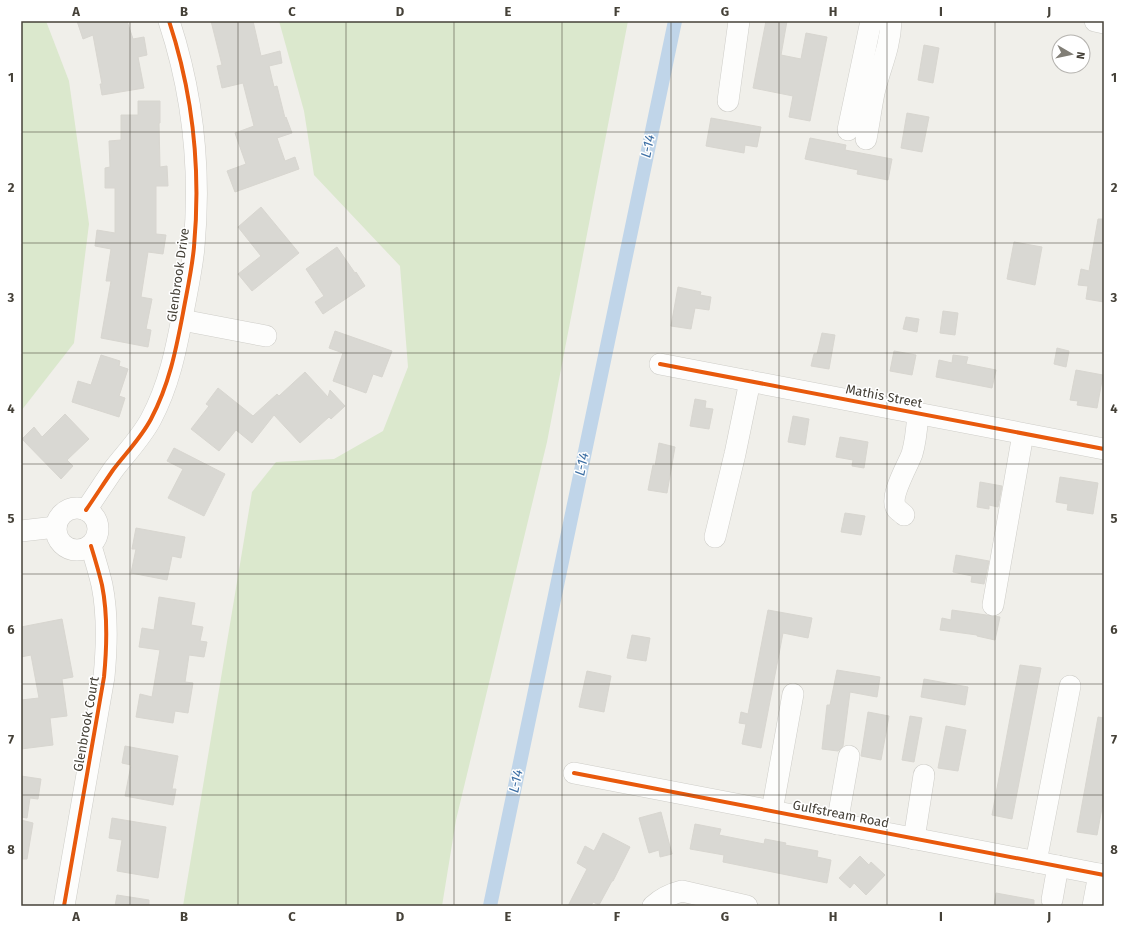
<svg xmlns="http://www.w3.org/2000/svg" width="1125" height="927" viewBox="0 0 1125 927" font-family="'Fira Sans',sans-serif">
<style>
.green{fill:#dbe8cd}
.lines{fill:none;stroke-linecap:round;stroke-linejoin:round}
.canal{stroke:#c0d5e9;stroke-width:14}
.building{fill:#d9d8d3;stroke:#d8d6d0}
.minor-casing{stroke:#cecdc8;stroke-width:22}
.minor{stroke:#fdfdfc;stroke-width:21}
.cycleway-casing{stroke:#fff;stroke-width:6}
.cycleway{stroke:#e8590c;stroke-width:4}
.grid{fill:none;stroke:#454138;stroke-width:1;stroke-opacity:0.55}
.labels{text-anchor:middle;dominant-baseline:central;stroke-width:3;stroke-linejoin:round;paint-order:stroke}
.street-label{font-size:13px;fill:#454138;stroke:#fff}
.water-label{font-size:14px;font-style:italic;fill:#3d6fa4;stroke:#fff}
.neatline{fill:none;stroke:#454138;stroke-width:1.5}
.grid-label{font-size:13px;text-anchor:middle;font-weight:bold;fill:#454138}
</style>
<rect width="100%" height="100%" fill="#f0efea"/>
<g class="green">
<path d="M 21,21 L 46,21 L 69,81 L 89,224 L 74,343 L 21,411 Z"/>
<path d="M 279,21 L 628,21 L 547,442 L 456,820 L 442,906 L 183,906 L 252,492 L 276,462 L 334,459 L 383,431 L 408,367 L 400,266 L 314,175 L 304,111 Z"/>
</g>
<g class="lines">
<path class="canal" d="M 490,906 L 675,21"/>
</g>
<g class="building">
<path d="M 77,21 L 127,21 L 133,39 L 144,37 L 147,55 L 138,57 L 144,88 L 102,95 L 100,84 L 102,84 L 93,35 L 83,39 Z"/>
<path d="M 211,21 L 253,21 L 261,56 L 280,51 L 282,63 L 269,66 L 274,87 L 277,86 L 285,118 L 286,117 L 292,133 L 277,138 L 285,161 L 295,157 L 299,169 L 235,192 L 227,171 L 246,164 L 235,133 L 254,126 L 243,83 L 222,88 L 217,66 L 222,65 Z"/>
<path d="M 766,21 L 787,21 L 781,55 L 801,59 L 806,33 L 827,37 L 810,121 L 789,117 L 793,96 L 753,88 Z"/>
<path d="M 924,45 L 939,48 L 933,83 L 918,80 Z"/>
<path d="M 138,101 L 160,101 L 160,123 L 159,123 L 160,167 L 167,166 L 168,186 L 156,186 L 156,234 L 166,235 L 163,254 L 148,252 L 141,297 L 152,299 L 146,329 L 151,330 L 148,347 L 101,338 L 111,281 L 106,281 L 111,249 L 95,246 L 97,230 L 115,233 L 115,188 L 105,188 L 105,168 L 110,167 L 109,141 L 121,140 L 121,115 L 138,115 Z"/>
<path d="M 907,113 L 929,117 L 922,152 L 901,148 Z"/>
<path d="M 711,118 L 761,127 L 757,147 L 745,145 L 744,153 L 706,146 Z"/>
<path d="M 810,138 L 846,145 L 845,150 L 892,159 L 888,180 L 857,174 L 858,170 L 805,159 Z"/>
<path d="M 261,207 L 299,253 L 252,291 L 238,274 L 261,256 L 238,227 Z"/>
<path d="M 1098,219 L 1104,219 L 1104,302 L 1086,299 L 1088,286 L 1078,285 L 1081,269 L 1089,271 Z"/>
<path d="M 1014,242 L 1042,247 L 1035,285 L 1007,279 Z"/>
<path d="M 337,247 L 355,273 L 356,272 L 365,286 L 323,314 L 315,302 L 324,296 L 306,269 Z"/>
<path d="M 678,287 L 701,292 L 700,295 L 711,297 L 709,310 L 695,308 L 691,329 L 671,326 Z"/>
<path d="M 943,311 L 958,313 L 955,335 L 940,333 Z"/>
<path d="M 906,317 L 919,319 L 917,332 L 903,329 Z"/>
<path d="M 335,331 L 392,351 L 382,377 L 373,374 L 366,393 L 333,381 L 343,353 L 329,348 Z"/>
<path d="M 822,333 L 835,335 L 829,369 L 811,366 L 814,354 L 817,354 Z"/>
<path d="M 1057,348 L 1069,351 L 1066,367 L 1054,364 Z"/>
<path d="M 894,351 L 916,355 L 912,375 L 890,371 Z"/>
<path d="M 101,355 L 120,361 L 119,366 L 128,369 L 119,396 L 125,398 L 119,417 L 72,402 L 78,381 L 91,385 Z"/>
<path d="M 953,355 L 968,357 L 966,364 L 996,370 L 992,388 L 936,377 L 939,360 L 952,363 Z"/>
<path d="M 1076,370 L 1103,375 L 1097,408 L 1077,405 L 1078,401 L 1070,400 Z"/>
<path d="M 305,372 L 328,397 L 330,390 L 345,406 L 331,419 L 329,417 L 300,443 L 274,415 L 252,443 L 236,430 L 219,451 L 191,429 L 209,406 L 206,404 L 218,388 L 253,416 L 277,394 L 279,396 Z"/>
<path d="M 695,399 L 706,401 L 705,408 L 713,409 L 709,429 L 690,426 Z"/>
<path d="M 65,414 L 89,439 L 67,460 L 73,466 L 61,479 L 22,439 L 34,427 L 42,437 Z"/>
<path d="M 793,416 L 809,419 L 805,445 L 788,442 Z"/>
<path d="M 840,437 L 868,442 L 864,468 L 852,466 L 853,460 L 836,457 Z"/>
<path d="M 659,443 L 675,447 L 667,493 L 648,490 L 653,465 L 655,466 Z"/>
<path d="M 174,448 L 225,474 L 204,516 L 168,498 L 183,469 L 167,461 Z"/>
<path d="M 1060,477 L 1098,483 L 1093,514 L 1067,510 L 1068,504 L 1056,502 Z"/>
<path d="M 980,482 L 1002,486 L 998,507 L 989,505 L 989,509 L 977,507 Z"/>
<path d="M 845,513 L 865,516 L 861,535 L 841,532 Z"/>
<path d="M 136,528 L 185,537 L 181,558 L 172,556 L 167,580 L 131,573 L 136,549 L 132,549 Z"/>
<path d="M 956,555 L 989,561 L 984,584 L 971,582 L 972,576 L 953,572 Z"/>
<path d="M 159,597 L 195,603 L 191,625 L 203,627 L 200,641 L 207,642 L 204,657 L 189,655 L 185,682 L 193,683 L 188,713 L 175,711 L 173,723 L 136,717 L 140,694 L 152,697 L 160,650 L 139,647 L 142,628 L 154,630 Z"/>
<path d="M 768,610 L 812,618 L 808,638 L 783,633 L 761,748 L 742,744 L 746,724 L 739,723 L 741,712 L 748,714 Z"/>
<path d="M 952,610 L 1000,617 L 995,640 L 977,636 L 977,635 L 940,630 L 942,618 L 951,620 Z"/>
<path d="M 62,619 L 73,677 L 62,679 L 67,716 L 50,718 L 53,745 L 21,749 L 21,700 L 39,698 L 31,655 L 21,657 L 21,627 Z"/>
<path d="M 632,635 L 650,638 L 646,661 L 627,658 Z"/>
<path d="M 1020,665 L 1041,668 L 1012,819 L 992,815 Z"/>
<path d="M 837,670 L 880,677 L 877,697 L 850,692 L 843,746 L 838,751 L 822,749 L 827,705 L 830,705 Z"/>
<path d="M 587,671 L 611,676 L 604,712 L 579,707 Z"/>
<path d="M 924,679 L 968,687 L 965,705 L 921,697 Z"/>
<path d="M 868,712 L 889,716 L 881,760 L 861,756 Z"/>
<path d="M 910,716 L 922,718 L 914,762 L 902,760 Z"/>
<path d="M 1098,717 L 1104,718 L 1104,797 L 1097,835 L 1077,832 Z"/>
<path d="M 946,726 L 966,730 L 958,771 L 938,768 Z"/>
<path d="M 125,746 L 178,756 L 172,789 L 176,789 L 173,805 L 125,796 L 131,765 L 122,763 Z"/>
<path d="M 21,776 L 41,779 L 38,799 L 30,798 L 27,818 L 21,817 Z"/>
<path d="M 661,812 L 672,854 L 660,857 L 659,850 L 649,853 L 639,818 Z"/>
<path d="M 112,818 L 166,827 L 158,878 L 117,871 L 122,840 L 109,838 Z"/>
<path d="M 21,820 L 33,823 L 27,859 L 21,859 Z"/>
<path d="M 695,824 L 721,829 L 719,835 L 764,844 L 765,839 L 786,843 L 785,845 L 818,851 L 817,857 L 831,860 L 827,883 L 723,862 L 724,855 L 690,849 Z"/>
<path d="M 603,833 L 630,847 L 613,881 L 612,881 L 599,905 L 593,902 L 591,906 L 568,906 L 587,869 L 577,863 L 585,846 L 594,851 Z"/>
<path d="M 860,856 L 869,865 L 871,862 L 885,875 L 866,895 L 854,883 L 850,888 L 839,878 Z"/>
<path d="M 996,893 L 1034,900 L 1034,906 L 994,906 Z"/>
<path d="M 117,895 L 149,900 L 149,906 L 115,906 Z"/>
</g>
<g class="lines">
<g class="minor-casing">
<g id="minor">
<path d="M 1095,21 L 1104,23"/>
<path d="M 728,101 L 739,21"/>
<path d="M 848,130 L 871,21"/>
<path d="M 866,139 C 869,124 871,108 874,93 C 880,67 890,49 891,21"/>
<path d="M 182,320 L 266,336"/>
<path d="M 660,364 L 1104,449"/>
<circle cx="77" cy="529" r="21"/>
<path d="M 86,510 C 95,497 104,483 113,470 C 126,453 141,438 151,419 C 169,385 176,350 183,313 C 187,291 192,269 194,247 C 201,170 193,94 169,21"/>
<path d="M 904,515 C 902,513 899,511 897,509 C 888,498 908,465 912,454 C 916,441 917,426 918,413"/>
<path d="M 21,531 L 56,527"/>
<path d="M 715,537 L 735,454 L 750,381"/>
<path d="M 993,605 L 1023,434"/>
<path d="M 574,773 L 1104,875"/>
<path d="M 772,811 L 793,694"/>
<path d="M 837,824 L 849,756"/>
<path d="M 914,839 L 924,775"/>
<path d="M 1036,862 L 1070,686"/>
<path d="M 1052,900 L 1058,866"/>
<path d="M 64,906 L 104,677 C 107,646 108,615 102,585 C 99,572 95,559 91,546"/>
<path d="M 653,906 C 662,898 670,894 682,891 L 747,906"/>
<path d="M 1093,906 L 1099,874"/>
</g>
</g>
<use href="#minor" class="minor"/>
<g class="cycleway-casing">
<g id="cycleway">
<path d="M 660,364 L 1104,449"/>
<path d="M 86,510 C 95,497 104,483 113,470 C 126,453 141,438 151,419 C 169,385 176,350 183,313 C 187,291 192,269 194,247 C 201,170 193,94 169,21"/>
<path d="M 574,773 L 1104,875"/>
<path d="M 64,906 L 104,677 C 107,646 108,615 102,585 C 99,572 95,559 91,546"/>
</g>
</g>
<use href="#cycleway" class="cycleway"/>
</g>
<path class="grid" d="M 130,21 L 130,906M 238,21 L 238,906M 346,21 L 346,906M 454,21 L 454,906M 562,21 L 562,906M 671,21 L 671,906M 779,21 L 779,906M 887,21 L 887,906M 995,21 L 995,906M 21,132 L 1104,132M 21,243 L 1104,243M 21,353 L 1104,353M 21,464 L 1104,464M 21,574 L 1104,574M 21,684 L 1104,684M 21,795 L 1104,795"/>
<g class="labels">
<g class="street-label">
<text transform="translate(178 275) rotate(-82)">Glenbrook Drive</text>
<text transform="translate(884 396) rotate(11)">Mathis Street</text>
<text transform="translate(86 724) rotate(-80)">Glenbrook Court</text>
<text transform="translate(841 814) rotate(11)">Gulfstream Road</text>
</g>
<g class="water-label">
<text transform="translate(648 146) rotate(-78)">L-14</text>
<text transform="translate(582 464) rotate(-78)">L-14</text>
<text transform="translate(516 781) rotate(-78)">L-14</text>
</g>
</g>
<rect width="1125" height="927" fill="none" stroke="#ffffff" stroke-width="44"/>
<g transform="translate(1071 54) rotate(99)"><circle r="19" fill="#ffffff" stroke="#b5b3af"/>
<path d="M0-3L7 15L0 10L-7 15Z" fill="#817e76"/>
<text y="-6" font-size="11" font-weight="bold" text-anchor="middle" fill="#454138">N</text>
</g>
<rect x="22" y="22" width="1081" height="883" class="neatline"/>
<g class="grid-label">
<text x="76" y="16">A</text>
<text x="184" y="16">B</text>
<text x="292" y="16">C</text>
<text x="400" y="16">D</text>
<text x="508" y="16">E</text>
<text x="617" y="16">F</text>
<text x="725" y="16">G</text>
<text x="833" y="16">H</text>
<text x="941" y="16">I</text>
<text x="1049" y="16">J</text>
<text x="11" y="82">1</text>
<text x="1114" y="82">1</text>
<text x="11" y="192">2</text>
<text x="1114" y="192">2</text>
<text x="11" y="302">3</text>
<text x="1114" y="302">3</text>
<text x="11" y="413">4</text>
<text x="1114" y="413">4</text>
<text x="11" y="523">5</text>
<text x="1114" y="523">5</text>
<text x="11" y="634">6</text>
<text x="1114" y="634">6</text>
<text x="11" y="744">7</text>
<text x="1114" y="744">7</text>
<text x="11" y="854">8</text>
<text x="1114" y="854">8</text>
<text x="76" y="921">A</text>
<text x="184" y="921">B</text>
<text x="292" y="921">C</text>
<text x="400" y="921">D</text>
<text x="508" y="921">E</text>
<text x="617" y="921">F</text>
<text x="725" y="921">G</text>
<text x="833" y="921">H</text>
<text x="941" y="921">I</text>
<text x="1049" y="921">J</text>
</g>
</svg>
